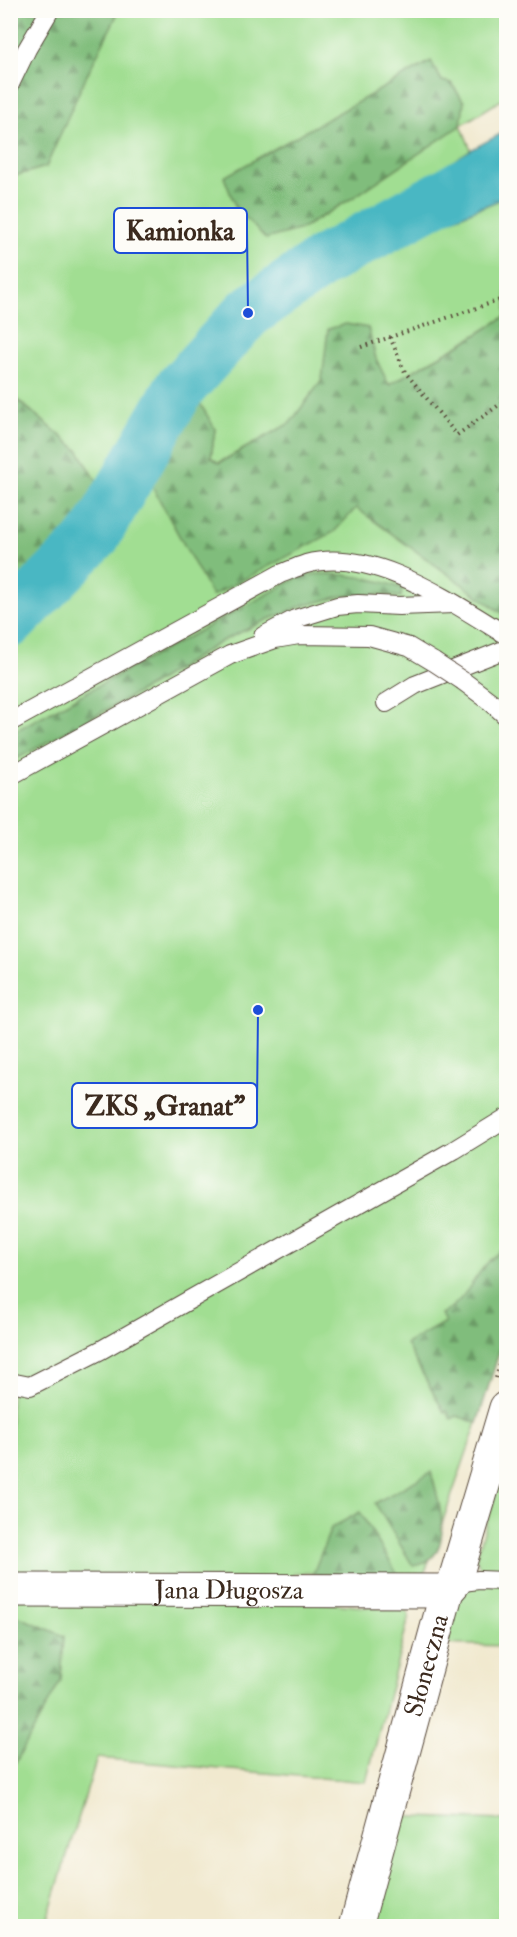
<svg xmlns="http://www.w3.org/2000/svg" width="517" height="1937" viewBox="0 0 517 1937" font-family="'IM FELL Double Pica',serif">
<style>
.grass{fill:#a1de92;stroke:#6e8458;stroke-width:1.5}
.forest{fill:url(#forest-firs);stroke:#5e744d;stroke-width:1.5}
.water{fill:url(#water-rules);stroke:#427070;stroke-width:1.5}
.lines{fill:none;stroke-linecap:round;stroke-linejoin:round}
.river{stroke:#49b7c3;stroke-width:52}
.service-casing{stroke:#564739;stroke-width:20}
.minor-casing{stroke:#564739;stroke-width:35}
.tertiary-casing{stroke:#564739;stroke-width:35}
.path{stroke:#564739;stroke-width:4;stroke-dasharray:1.5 4.5;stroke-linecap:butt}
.service{stroke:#fff;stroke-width:18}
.minor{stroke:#fff;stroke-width:33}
.tertiary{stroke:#fff;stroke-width:33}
.service-bridge-casing{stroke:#564739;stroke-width:20;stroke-linecap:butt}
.service-bridge{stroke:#fff;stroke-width:18}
.labels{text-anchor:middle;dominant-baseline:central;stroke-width:5;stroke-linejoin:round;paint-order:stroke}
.street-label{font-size:26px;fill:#3b2a1e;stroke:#fdfcf7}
.leader{fill:none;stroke:#1d4ed8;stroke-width:2}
.callout-dot{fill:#1d4ed8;stroke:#fdfcf7;stroke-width:2}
.callout{fill:#fdfcf7;stroke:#1d4ed8;stroke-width:2}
.callout-label{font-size:27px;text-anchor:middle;font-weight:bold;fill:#3b2a1e}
</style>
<defs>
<pattern id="forest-firs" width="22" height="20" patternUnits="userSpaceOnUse" patternTransform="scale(1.5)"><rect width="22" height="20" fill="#80bd7c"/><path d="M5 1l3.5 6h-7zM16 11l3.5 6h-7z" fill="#6a9a65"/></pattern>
<pattern id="water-rules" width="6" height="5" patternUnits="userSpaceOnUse" patternTransform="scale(1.5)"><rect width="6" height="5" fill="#49b7c3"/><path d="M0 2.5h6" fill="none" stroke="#3e959e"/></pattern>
</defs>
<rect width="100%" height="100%" fill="#fdfcf7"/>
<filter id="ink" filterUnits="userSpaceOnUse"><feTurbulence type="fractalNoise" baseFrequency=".0167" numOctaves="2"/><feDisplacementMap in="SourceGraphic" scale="12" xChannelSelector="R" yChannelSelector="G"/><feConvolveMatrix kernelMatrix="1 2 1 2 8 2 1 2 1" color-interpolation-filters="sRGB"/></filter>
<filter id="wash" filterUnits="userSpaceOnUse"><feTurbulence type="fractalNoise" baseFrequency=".008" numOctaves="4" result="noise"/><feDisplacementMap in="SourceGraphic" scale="24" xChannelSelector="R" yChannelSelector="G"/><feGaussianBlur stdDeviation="1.35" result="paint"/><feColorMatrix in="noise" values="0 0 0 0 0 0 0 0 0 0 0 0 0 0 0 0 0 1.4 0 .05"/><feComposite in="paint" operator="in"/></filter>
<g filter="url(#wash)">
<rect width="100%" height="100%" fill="#f1e9cf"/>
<g class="grass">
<path d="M 115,11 L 506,11 L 506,91 L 503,99 L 461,125 L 471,150 L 432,175 L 417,188 L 400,197 L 332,267 L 502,199 L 506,201 L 506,316 L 473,337 L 388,385 L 376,359 L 368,328 L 325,366 L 322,380 L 290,424 L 218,463 L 211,458 L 215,429 L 130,438 L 140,464 L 207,585 L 374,480 L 506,555 L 506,1330 L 477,1423 L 424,1575 L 295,1573 L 289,1579 L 11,1581 L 10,624 L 89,539 L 79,451 L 11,394 L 10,177 L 46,167 L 79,89 L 116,17 Z"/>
<path d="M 506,1459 L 506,1568 L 490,1573 L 480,1568 L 476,1558 Z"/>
<path d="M 454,1583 L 506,1584 L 506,1646 L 436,1644 Z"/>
<path d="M 10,1597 L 316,1602 L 407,1611 L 409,1617 L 366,1782 L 97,1758 L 45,1926 L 11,1926 Z"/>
<path d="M 383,1816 L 506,1820 L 506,1926 L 354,1926 Z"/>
</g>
<g class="forest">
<path d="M 11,11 L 115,11 L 116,17 L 83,83 L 46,167 L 11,177 Z"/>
<path d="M 431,61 L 442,81 L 451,83 L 464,102 L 461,125 L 354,197 L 301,229 L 266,239 L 236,208 L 224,177 Z"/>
<path d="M 506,316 L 506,616 L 356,508 L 334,532 L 212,596 L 140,464 L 130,438 L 151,409 L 200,403 L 215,429 L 211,457 L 219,463 L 290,423 L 322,380 L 328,329 L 346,324 L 368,328 L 376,359 L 389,385 L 473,337 Z"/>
<path d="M 10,394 L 79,451 L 110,503 L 89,539 L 11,624 Z"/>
<path d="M 316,574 C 346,573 374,578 402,588 L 401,597 L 378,594 L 342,596 L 302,606 L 269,619 L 222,641 L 150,686 L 11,762 L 11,733 L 299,577 Z"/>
<path d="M 506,1248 L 506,1330 L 477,1423 L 457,1416 L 451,1419 L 447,1411 L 444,1412 L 406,1344 L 445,1322 L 441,1314 C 472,1298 475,1265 506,1248 Z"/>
<path d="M 431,1472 C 439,1502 458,1559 413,1566 L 375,1503 Z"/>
<path d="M 360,1512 L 399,1577 L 313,1574 L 331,1528 Z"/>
<path d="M 17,1616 L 64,1636 L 61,1680 L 16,1762 L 11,1764 L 10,1617 Z"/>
</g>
<path class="water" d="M 506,131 L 506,193 L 502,199 L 331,267 L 322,250 L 417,188 L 432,175 L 471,150 Z"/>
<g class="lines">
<path class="river" d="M 10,622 L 94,537 L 179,389 L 248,313 L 325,260 L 506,161"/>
</g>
</g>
<g filter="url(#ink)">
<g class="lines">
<g class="service-casing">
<g id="service">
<path d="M 10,84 L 27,49 L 50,10"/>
<path d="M 263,636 L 295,619 L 337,606 L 358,604 L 399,606 L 454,604"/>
<path d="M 463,681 L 491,702 L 506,716"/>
<path d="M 386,703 L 415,685 L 506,649"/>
<path d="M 10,722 L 280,574 C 288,571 297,567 306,564 C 373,546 451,602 506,635"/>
<path d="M 10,776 L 230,655 L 275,639 L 299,635 L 369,636 L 409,647 L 434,662"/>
<path d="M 10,1382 L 30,1386 L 101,1350 L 454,1150 L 506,1118"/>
<path d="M 454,1583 L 479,1580 L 506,1581"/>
</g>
</g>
<g class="minor-casing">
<g id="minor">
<path id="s1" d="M 10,1590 L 447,1591"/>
</g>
</g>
<g class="tertiary-casing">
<g id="tertiary">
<path id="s2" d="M 356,1926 L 447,1591 L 454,1583 L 506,1408"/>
</g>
</g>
<g class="path">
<path d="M 390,337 L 405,372 L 457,435 L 506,400"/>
<path d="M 361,347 L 506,298"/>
<path d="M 496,1378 L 506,1344"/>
</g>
<use href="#service" class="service"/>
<use href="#minor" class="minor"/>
<use href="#tertiary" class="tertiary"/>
<g class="service-bridge-casing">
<path id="service-bridge" d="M 434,662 L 463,681"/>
</g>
<use href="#service-bridge" class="service-bridge"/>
</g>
</g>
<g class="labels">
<g class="street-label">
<text stroke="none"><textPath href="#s1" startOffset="219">Jana Długosza</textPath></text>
<text stroke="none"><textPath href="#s2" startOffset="270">Słoneczna</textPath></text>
</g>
</g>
<path class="leader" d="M248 313L247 230M258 1010L257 1105"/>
<g class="callout-dot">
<circle cx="248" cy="313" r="6"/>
<circle cx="258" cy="1010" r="6"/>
</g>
<g class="callout">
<rect x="114" y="208" width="133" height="45" rx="6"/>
<rect x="72" y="1083" width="185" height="45" rx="6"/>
</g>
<g class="callout-label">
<text x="180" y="240">Kamionka</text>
<text x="165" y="1115">ZKS „Granat”</text>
</g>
<rect width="517" height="1937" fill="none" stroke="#fdfcf7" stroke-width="36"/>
</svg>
